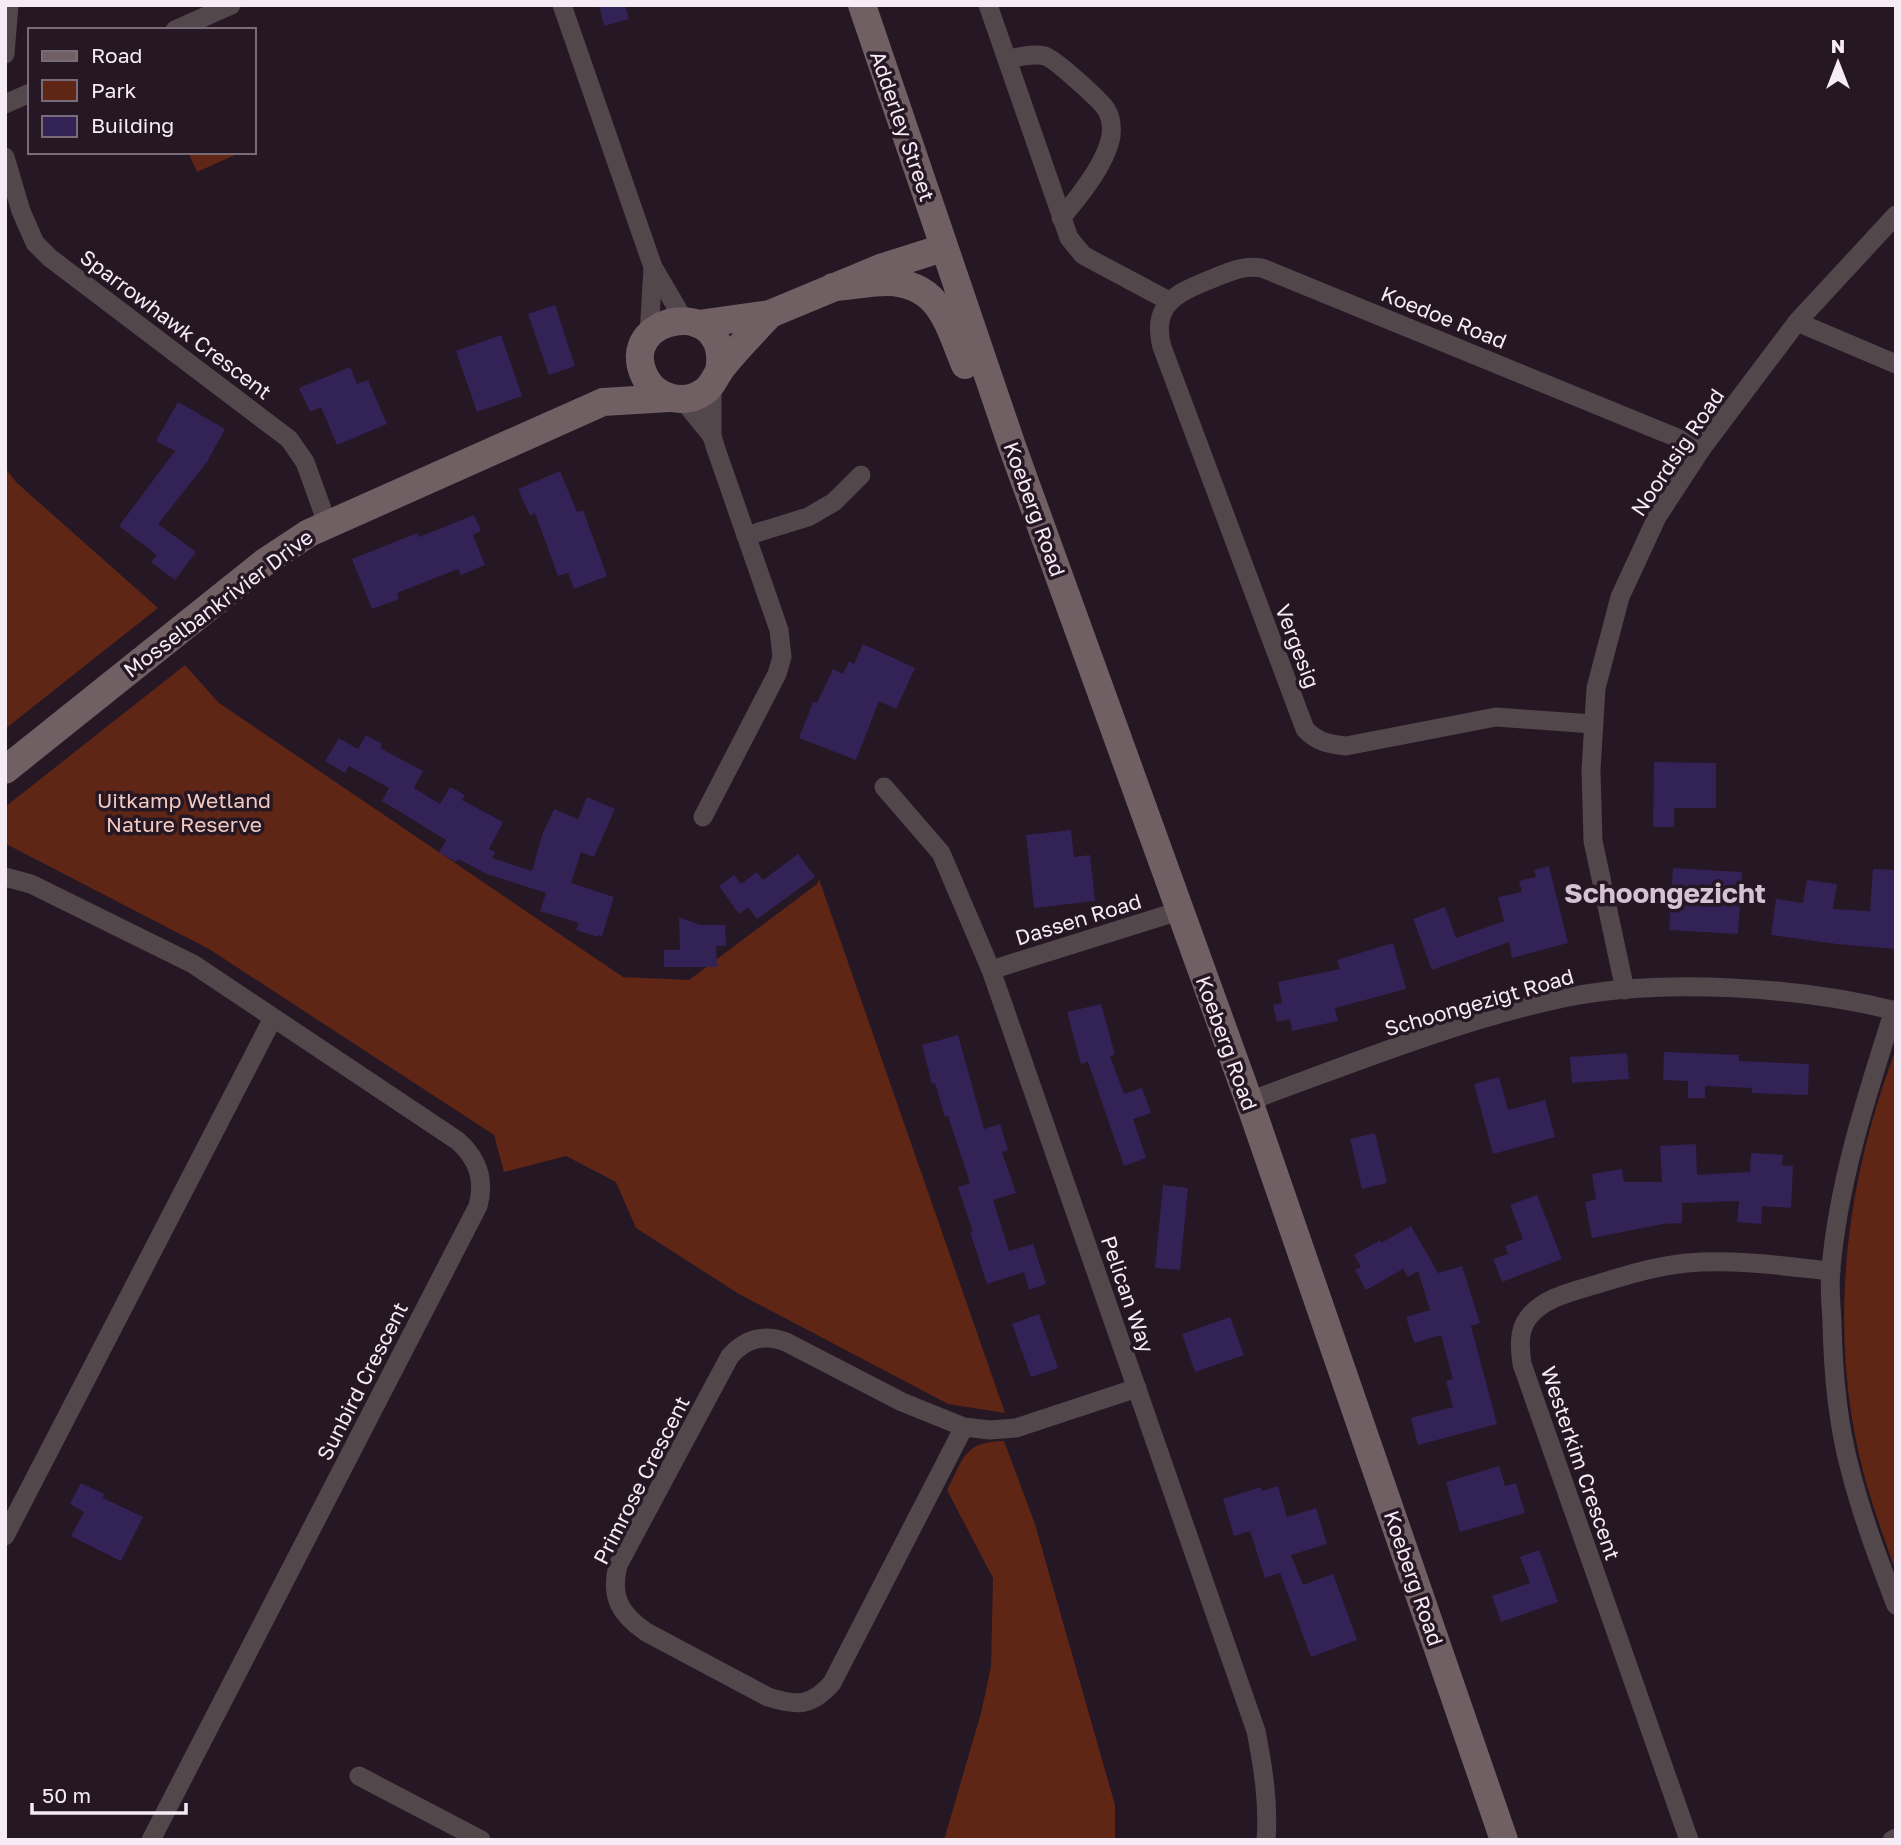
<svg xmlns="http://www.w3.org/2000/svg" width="1901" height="1845" viewBox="0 0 1901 1845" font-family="'Golos Text',sans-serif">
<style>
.green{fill:#5f2515}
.building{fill:#325}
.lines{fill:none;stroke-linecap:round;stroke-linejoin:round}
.street{stroke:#52474a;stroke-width:19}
.secondary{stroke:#705f63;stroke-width:28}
.labels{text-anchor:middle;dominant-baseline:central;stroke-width:7;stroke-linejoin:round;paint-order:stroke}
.street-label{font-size:21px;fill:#f6ecf5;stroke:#251724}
.park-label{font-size:21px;fill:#f2cabf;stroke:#251724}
.district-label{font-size:28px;font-weight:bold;fill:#d5c2d3;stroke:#251724}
</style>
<rect width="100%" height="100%" fill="#251724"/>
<g class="green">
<path d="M 188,152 L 242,152 L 197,172 Z"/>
<path d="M 5,468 L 17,483 L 158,608 L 5,729 Z"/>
<path d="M 185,665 L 219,703 L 623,977 L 689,980 L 817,884 L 819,879 L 1005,1413 L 948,1404 L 739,1294 L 636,1228 L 616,1182 L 566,1156 L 504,1172 L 494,1135 L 209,949 L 6,844 L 5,807 Z"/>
<path d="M 1896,1049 L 1896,1572 C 1884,1538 1872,1505 1863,1471 C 1827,1330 1845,1184 1896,1049 Z"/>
<path d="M 1004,1441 L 1035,1524 L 1115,1805 L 1115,1840 L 944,1840 L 981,1713 L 991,1667 L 993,1578 L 947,1490 C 964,1458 963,1442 1004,1441 Z"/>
</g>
<g class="building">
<path d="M 599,5 L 625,5 L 629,19 L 604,26 Z"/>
<path d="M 555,305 L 575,366 L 549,375 L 528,314 Z"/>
<path d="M 501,335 L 522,396 L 477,412 L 456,351 Z"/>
<path d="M 350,367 L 357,384 L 368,380 L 387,424 L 337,445 L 321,407 L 310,412 L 299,388 Z"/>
<path d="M 178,402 L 225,429 L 207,462 L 158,524 L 196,552 L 175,580 L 151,562 L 157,555 L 119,526 L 175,451 L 156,441 Z"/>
<path d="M 560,471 L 577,512 L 583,510 L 607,576 L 574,589 L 568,573 L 558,576 L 535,513 L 530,516 L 518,489 Z"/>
<path d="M 474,515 L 481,531 L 473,535 L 485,565 L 461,575 L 458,569 L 397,593 L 399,599 L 372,609 L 352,559 L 417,533 L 419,537 Z"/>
<path d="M 863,644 L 915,668 L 896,709 L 879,701 L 856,760 L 799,738 L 813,702 L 817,703 L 833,669 L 843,674 L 849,661 L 854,664 Z"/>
<path d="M 366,735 L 382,744 L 380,748 L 423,771 L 414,788 L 440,804 L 450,787 L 465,795 L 462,800 L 503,822 L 489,849 L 495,852 L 492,858 L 532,871 L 542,835 L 554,809 L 578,819 L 587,797 L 615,809 L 594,857 L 581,852 L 571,883 L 614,897 L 602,936 L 599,935 L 598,937 L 576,930 L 579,923 L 540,911 L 546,893 L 487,874 L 458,859 L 456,862 L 439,853 L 446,840 L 382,801 L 389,788 L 349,766 L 345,773 L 325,761 L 339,738 L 358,749 Z"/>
<path d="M 1654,762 L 1716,763 L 1716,808 L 1674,808 L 1674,827 L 1653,827 Z"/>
<path d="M 1071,830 L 1074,857 L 1090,855 L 1095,901 L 1034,908 L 1026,835 Z"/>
<path d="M 798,854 L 815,877 L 757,919 L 748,907 L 739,914 L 719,886 L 734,875 L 741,884 L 757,872 L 763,880 Z"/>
<path d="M 1549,866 L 1568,943 L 1512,958 L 1509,942 L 1432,970 L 1413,919 L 1445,907 L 1456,938 L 1504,921 L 1498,897 L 1522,892 L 1519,881 L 1536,877 L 1534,870 Z"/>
<path d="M 1673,868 L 1742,872 L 1738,934 L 1669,930 Z"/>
<path d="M 1873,869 L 1896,870 L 1896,949 L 1837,944 L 1771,935 L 1776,899 L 1803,903 L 1807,880 L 1837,884 L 1833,909 L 1870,911 Z"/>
<path d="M 679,917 L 700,925 L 725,925 L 726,946 L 716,946 L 717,967 L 664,967 L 664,950 L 680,950 Z"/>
<path d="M 1393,943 L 1406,989 L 1335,1008 L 1338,1021 L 1292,1031 L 1290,1019 L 1277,1022 L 1273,1005 L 1282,1003 L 1278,982 L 1340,969 L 1337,960 Z"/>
<path d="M 1101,1004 L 1115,1055 L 1110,1056 L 1124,1094 L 1142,1088 L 1151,1113 L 1133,1119 L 1146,1158 L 1124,1166 L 1088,1062 L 1081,1064 L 1067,1012 Z"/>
<path d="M 958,1035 L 984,1129 L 1000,1124 L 1008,1150 L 1002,1152 L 1016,1193 L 993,1200 L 1009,1251 L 1033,1244 L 1046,1284 L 1029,1290 L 1024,1272 L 987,1284 L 970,1232 L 973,1232 L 958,1187 L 970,1183 L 948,1116 L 945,1117 L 935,1083 L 932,1084 L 922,1045 Z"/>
<path d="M 1664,1052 L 1739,1055 L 1739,1061 L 1809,1064 L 1808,1095 L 1752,1093 L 1752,1088 L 1705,1086 L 1705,1098 L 1688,1098 L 1688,1081 L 1663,1080 Z"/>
<path d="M 1627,1053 L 1629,1079 L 1572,1083 L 1570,1057 Z"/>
<path d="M 1499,1077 L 1508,1110 L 1545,1100 L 1555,1137 L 1493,1154 L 1474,1084 Z"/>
<path d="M 1375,1133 L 1387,1183 L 1362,1189 L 1350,1139 Z"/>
<path d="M 1696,1144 L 1697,1175 L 1750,1172 L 1751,1153 L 1783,1155 L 1782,1165 L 1793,1166 L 1791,1208 L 1762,1206 L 1761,1224 L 1737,1222 L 1739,1201 L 1682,1203 L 1682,1223 L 1663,1224 L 1592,1238 L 1585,1202 L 1596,1199 L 1592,1174 L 1622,1169 L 1624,1182 L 1662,1182 L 1660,1146 Z"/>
<path d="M 1163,1185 L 1188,1188 L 1180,1270 L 1155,1268 Z"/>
<path d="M 1537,1195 L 1562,1259 L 1502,1282 L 1493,1259 L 1508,1254 L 1505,1246 L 1523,1239 L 1510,1205 Z"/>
<path d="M 1411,1226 L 1438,1273 L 1462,1266 L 1480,1323 L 1471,1326 L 1497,1424 L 1418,1445 L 1411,1418 L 1453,1407 L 1446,1381 L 1453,1379 L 1441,1335 L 1414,1343 L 1406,1317 L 1430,1310 L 1418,1271 L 1408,1277 L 1403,1269 L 1366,1290 L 1355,1270 L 1361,1267 L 1354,1255 L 1380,1240 L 1381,1243 Z"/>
<path d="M 1039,1314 L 1058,1368 L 1031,1377 L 1012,1324 Z"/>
<path d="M 1230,1317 L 1244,1355 L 1195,1372 L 1182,1334 Z"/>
<path d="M 1499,1466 L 1505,1486 L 1516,1483 L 1525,1513 L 1460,1532 L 1446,1482 Z"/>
<path d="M 81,1483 L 104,1494 L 103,1498 L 143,1517 L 121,1561 L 71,1536 L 84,1512 L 70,1504 Z"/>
<path d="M 1278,1486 L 1287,1517 L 1316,1508 L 1327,1544 L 1291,1555 L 1303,1585 L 1333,1574 L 1357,1640 L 1311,1657 L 1280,1573 L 1265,1578 L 1250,1531 L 1234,1536 L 1223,1499 L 1261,1487 L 1262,1491 Z"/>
<path d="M 1539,1550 L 1558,1602 L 1501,1622 L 1492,1596 L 1530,1583 L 1520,1557 Z"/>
</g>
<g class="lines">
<g class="street">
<path d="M 562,5 L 653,267 L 684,320"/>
<path d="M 988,5 L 1069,238 L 1083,255 L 1092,260 L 1169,301"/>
<path d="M 175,30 L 231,5"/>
<path d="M 5,54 L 9,5"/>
<path d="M 1008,59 C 1020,57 1033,53 1045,56 C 1055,59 1100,100 1106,109 C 1111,117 1112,127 1111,136 C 1106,164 1079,197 1061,218"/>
<path d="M 5,104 L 30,93"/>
<path d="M 5,157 L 21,211 L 35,243 L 50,258 L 289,439 L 305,462 L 327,523"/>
<path d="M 1797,322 L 1896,364"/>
<path d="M 649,335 L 653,268"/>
<path d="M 682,399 L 712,436"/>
<path d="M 746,536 L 808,517 L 834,502 L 861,475"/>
<path d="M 1593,724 L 1496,717 L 1346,746 C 1328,744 1317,742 1305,729 L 1162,347 C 1150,302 1180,292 1214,278 C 1231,271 1244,265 1262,268 L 1702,448"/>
<path d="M 884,787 L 941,853 L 991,970 L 1256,1731 C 1263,1767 1269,1803 1266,1840"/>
<path d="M 703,817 L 777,674 L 782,657 L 779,630 L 716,449 L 712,436 L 712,385"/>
<path d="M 5,877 L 31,884 L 193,964 L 458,1141 C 478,1159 485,1180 478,1206 L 151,1840"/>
<path d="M 991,970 L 1179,911"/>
<path d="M 1625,990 L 1593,841 L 1591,770 L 1596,688 L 1620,597 L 1657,517 L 1702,448 L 1797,322 L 1896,215"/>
<path d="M 1894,1010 C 1867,1095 1839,1179 1831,1268 C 1829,1286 1831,1304 1832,1322 C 1833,1371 1837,1421 1850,1469 C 1862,1516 1879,1561 1896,1605"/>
<path d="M 1249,1101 C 1354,1063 1458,1020 1568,997 C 1664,978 1801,987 1896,1011"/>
<path d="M 964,1427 L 832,1683 C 811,1707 797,1706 768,1697 L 646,1632 C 620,1614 610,1597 618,1565 L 730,1356 C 746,1338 764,1334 786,1342 L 902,1402 L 964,1427 L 990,1430 L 1016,1428 L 1137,1388"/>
<path d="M 5,1536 L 273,1018"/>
<path d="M 359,1776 L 481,1840"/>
<path d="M 1689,1840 L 1522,1364 C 1520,1349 1518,1331 1528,1318 C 1543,1298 1571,1292 1594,1285 C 1624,1276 1655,1266 1687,1263 C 1735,1259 1783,1266 1831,1271"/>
<path d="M 1892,1840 L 1896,1838"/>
</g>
<g class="secondary">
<path d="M 862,5 L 1012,446 L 1249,1101 L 1504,1840"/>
<path d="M 833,287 C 851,286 870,282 887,282 C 940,283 948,324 965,365"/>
<path d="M 698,324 L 770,314 L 883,267 L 943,248"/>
<path d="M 719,372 C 733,293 614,315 645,377 C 656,399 685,406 705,391 C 713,385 715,377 720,370 C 735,350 754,332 770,314"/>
<path d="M 5,770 L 265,562 L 309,533 L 603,402 L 669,398"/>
</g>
</g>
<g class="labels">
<g class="street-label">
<text transform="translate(903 126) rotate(71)">Adderley Street</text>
<text transform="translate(1444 317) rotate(22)">Koedoe Road</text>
<text transform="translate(176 324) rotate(37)">Sparrowhawk Crescent</text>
<text transform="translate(1677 452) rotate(-56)">Noordsig Road</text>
<text transform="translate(1035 509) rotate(70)">Koeberg Road</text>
<text transform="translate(218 603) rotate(-37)">Mosselbankrivier Drive</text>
<text transform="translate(1298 646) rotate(69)">Vergesig</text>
<text transform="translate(1078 919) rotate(-17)">Dassen Road</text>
<text transform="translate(1479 1002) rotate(-16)">Schoongezigt Road</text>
<text transform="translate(1227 1043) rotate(70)">Koeberg Road</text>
<text transform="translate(1128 1294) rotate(71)">Pelican Way</text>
<text transform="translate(362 1381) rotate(-63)">Sunbird Crescent</text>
<text transform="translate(1581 1463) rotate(71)">Westerkim Crescent</text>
<text transform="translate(641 1480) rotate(-63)">Primrose Crescent</text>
<text transform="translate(1414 1578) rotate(71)">Koeberg Road</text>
</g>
<g class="park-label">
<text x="184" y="800">Uitkamp Wetland<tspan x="184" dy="24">Nature Reserve</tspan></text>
</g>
<g class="district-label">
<text x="1665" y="892">Schoongezicht</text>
</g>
</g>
<rect width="1901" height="1845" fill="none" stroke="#f6ecf5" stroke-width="14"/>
<rect x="28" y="28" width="228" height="126" fill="#251724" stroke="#796c78" stroke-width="2"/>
<rect x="42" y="51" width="35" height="10" fill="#705f63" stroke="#796c78" stroke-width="2"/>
<text x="91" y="63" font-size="21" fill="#f6ecf5">Road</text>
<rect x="42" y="80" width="35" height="21" fill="#5f2515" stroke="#796c78" stroke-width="2"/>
<text x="91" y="98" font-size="21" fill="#f6ecf5">Park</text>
<rect x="42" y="116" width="35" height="21" fill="#332255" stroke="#796c78" stroke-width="2"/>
<text x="91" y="133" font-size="21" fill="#f6ecf5">Building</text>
<g transform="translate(1838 63)" stroke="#251724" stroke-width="5" paint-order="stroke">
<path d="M0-5L12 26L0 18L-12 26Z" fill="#f6ecf5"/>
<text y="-10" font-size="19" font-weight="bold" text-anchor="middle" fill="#f6ecf5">N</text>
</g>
<path d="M32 1803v10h154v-10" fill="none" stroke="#f6ecf5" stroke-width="3.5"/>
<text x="42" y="1803" font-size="21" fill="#f6ecf5" stroke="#251724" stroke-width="5" paint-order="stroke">50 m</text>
</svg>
